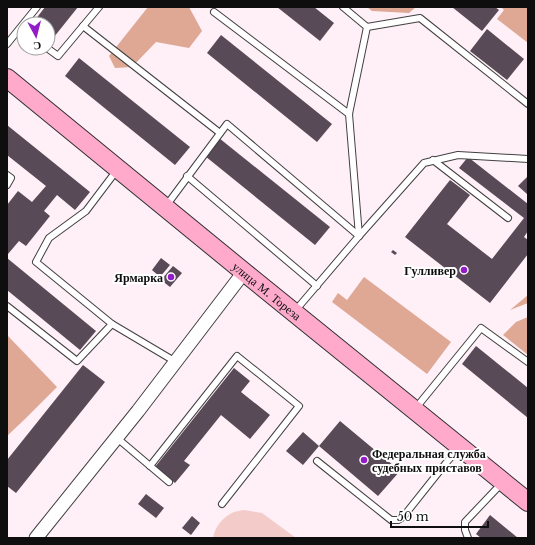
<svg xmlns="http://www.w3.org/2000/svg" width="535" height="545" viewBox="0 0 535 545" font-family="'Libre Baskerville',serif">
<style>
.forest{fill:#dea894}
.pitch{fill:#f3cbc8}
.building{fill:#584a56}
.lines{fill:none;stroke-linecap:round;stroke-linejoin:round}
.lane-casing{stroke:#414141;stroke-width:8}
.street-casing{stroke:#414141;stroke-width:15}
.secondary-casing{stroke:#303030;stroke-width:20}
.lane{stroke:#fff;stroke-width:6}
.street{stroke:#fff;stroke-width:13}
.secondary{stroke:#ffaacb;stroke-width:18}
.poi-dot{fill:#911cc8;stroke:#fff;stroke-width:1.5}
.labels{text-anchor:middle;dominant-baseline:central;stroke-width:4;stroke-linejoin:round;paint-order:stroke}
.poi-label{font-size:12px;font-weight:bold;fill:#0e0e0e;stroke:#fff;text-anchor:end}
.street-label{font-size:12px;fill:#0e0e0e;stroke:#fff}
</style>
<rect width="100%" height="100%" fill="#ffeff7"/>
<g class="forest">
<path d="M 148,7 L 189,7 L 202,31 L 189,48 L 156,42 L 132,67 L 115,68 L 109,56 Z"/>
<path d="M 367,7 L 416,7 L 409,13 L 372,11 Z"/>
<path d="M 501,7 L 528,7 L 528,43 L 497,19 L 504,10 Z"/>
<path d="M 364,277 L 451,342 L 427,374 L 332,302 L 338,293 L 347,300 Z"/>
<path d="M 528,295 L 528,303 L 510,310 Z"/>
<path d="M 528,317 L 528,355 L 503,335 L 516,322 Z"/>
<path d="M 7,335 L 57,387 L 25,419 L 7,436 Z"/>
</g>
<path class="pitch" d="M 244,510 L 262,513 L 296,538 L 213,538 C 215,527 222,518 232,513 C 235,511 240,511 244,510 Z"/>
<g class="building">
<path d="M 45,7 L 78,7 L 50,42 L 48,41 L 48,24 L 32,24 Z"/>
<path d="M 277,7 L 314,7 L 334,23 L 320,41 Z"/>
<path d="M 452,7 L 495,7 L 499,10 L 482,31 Z"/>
<path d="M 487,29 L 524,59 L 507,80 L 470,51 Z"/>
<path d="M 221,35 L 332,124 L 317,142 L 207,53 Z"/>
<path d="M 79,58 L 190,147 L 175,165 L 65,76 Z"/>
<path d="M 7,125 L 90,192 L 75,210 L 57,195 L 44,211 L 50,216 L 26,246 L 19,241 L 8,254 L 7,253 L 7,235 L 8,233 L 7,232 L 7,205 L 18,191 L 32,202 L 46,186 L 7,155 Z"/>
<path d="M 219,138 L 330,227 L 315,245 L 205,156 Z"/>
<path d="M 468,157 L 528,204 L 528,231 L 524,237 L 528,240 L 528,254 L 490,303 L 405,237 L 450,180 L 470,195 L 447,224 L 492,259 L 524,218 L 459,168 Z"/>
<path d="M 528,176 L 528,193 L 527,194 L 518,186 Z"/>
<path d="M 393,250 L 397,253 L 395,255 L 391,252 Z"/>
<path d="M 7,258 L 96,331 L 80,350 L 7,290 Z"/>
<path d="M 161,258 L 170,265 L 160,277 L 152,270 Z"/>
<path d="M 173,266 L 182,273 L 170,287 L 161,280 Z"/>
<path d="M 476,346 L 528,388 L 528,418 L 462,364 Z"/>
<path d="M 83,365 L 105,382 L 16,493 L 7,486 L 7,460 Z"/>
<path d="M 234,368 L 250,381 L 241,392 L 270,415 L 250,439 L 221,415 L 184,461 L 190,465 L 175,483 L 155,467 Z"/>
<path d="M 340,421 L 400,471 L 378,496 L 319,446 L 303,465 L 286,451 L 303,432 L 319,446 Z"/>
<path d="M 146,494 L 164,508 L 156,518 L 138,504 Z"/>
<path d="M 490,515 L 518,538 L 481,538 L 476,534 Z"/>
<path d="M 192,516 L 200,523 L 191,535 L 182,528 Z"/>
</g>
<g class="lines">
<g class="lane-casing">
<g id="lane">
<path d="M 343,7 L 367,27 L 349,114 L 359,236"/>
<path d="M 214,12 L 349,114"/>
<path d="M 83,26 L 220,133"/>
<path d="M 367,27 L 420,18 L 528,104"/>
<path d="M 7,44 L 37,7"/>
<path d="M 47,48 L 58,56 L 99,7"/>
<path d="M 433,160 L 508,218"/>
<path d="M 7,175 L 11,178 L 7,185"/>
<path d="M 187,176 L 317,286"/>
<path d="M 166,206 L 227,124 L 359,236 L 295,311"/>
<path d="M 359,236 L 424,163 L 458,155 L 528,159"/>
<path d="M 7,306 L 77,361 L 112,324 L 176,362"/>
<path d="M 112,324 L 36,262 L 49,238 L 86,211 L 117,170"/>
<path d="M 415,409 L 481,328 L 528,362"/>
<path d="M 117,438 L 169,482"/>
<path d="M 317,461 L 391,520 L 398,520 L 403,517 L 446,463 L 459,448"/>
<path d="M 150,466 L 237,356 L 299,406 L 222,504"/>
<path d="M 468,538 L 465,530 L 465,522 L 502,483"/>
</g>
</g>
<g class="street-casing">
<path id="street" d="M 36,538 L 138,411 L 244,272"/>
</g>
<g class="secondary-casing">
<g id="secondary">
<path id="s1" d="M 7,78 L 244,272 L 528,502"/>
</g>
</g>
<use href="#lane" class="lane"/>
<use href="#street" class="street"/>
<use href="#secondary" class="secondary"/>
</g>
<g class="poi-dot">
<circle cx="464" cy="270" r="4"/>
<circle cx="171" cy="277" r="4"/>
<circle cx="364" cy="460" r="4"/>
</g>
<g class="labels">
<g class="poi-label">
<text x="456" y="270">Гулливер</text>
<text x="163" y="277">Ярмарка</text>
<text x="372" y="453" text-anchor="start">Федеральная служба<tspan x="372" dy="14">судебных приставов</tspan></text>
</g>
<g class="street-label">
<text stroke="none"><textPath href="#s1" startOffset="336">улица М. Тореза</textPath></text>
</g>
</g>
<rect width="535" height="545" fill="none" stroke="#0e0e0e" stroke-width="16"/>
<g transform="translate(36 36) rotate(173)"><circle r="19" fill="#ffffff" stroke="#9f9f9f"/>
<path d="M0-3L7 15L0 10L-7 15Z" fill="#911cc8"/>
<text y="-6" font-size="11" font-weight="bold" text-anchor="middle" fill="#0e0e0e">С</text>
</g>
<path d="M391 521v6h97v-6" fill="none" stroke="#0e0e0e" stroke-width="2"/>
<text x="397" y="521" font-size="12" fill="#0e0e0e" stroke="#ffffff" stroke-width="3" paint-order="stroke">50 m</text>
</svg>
